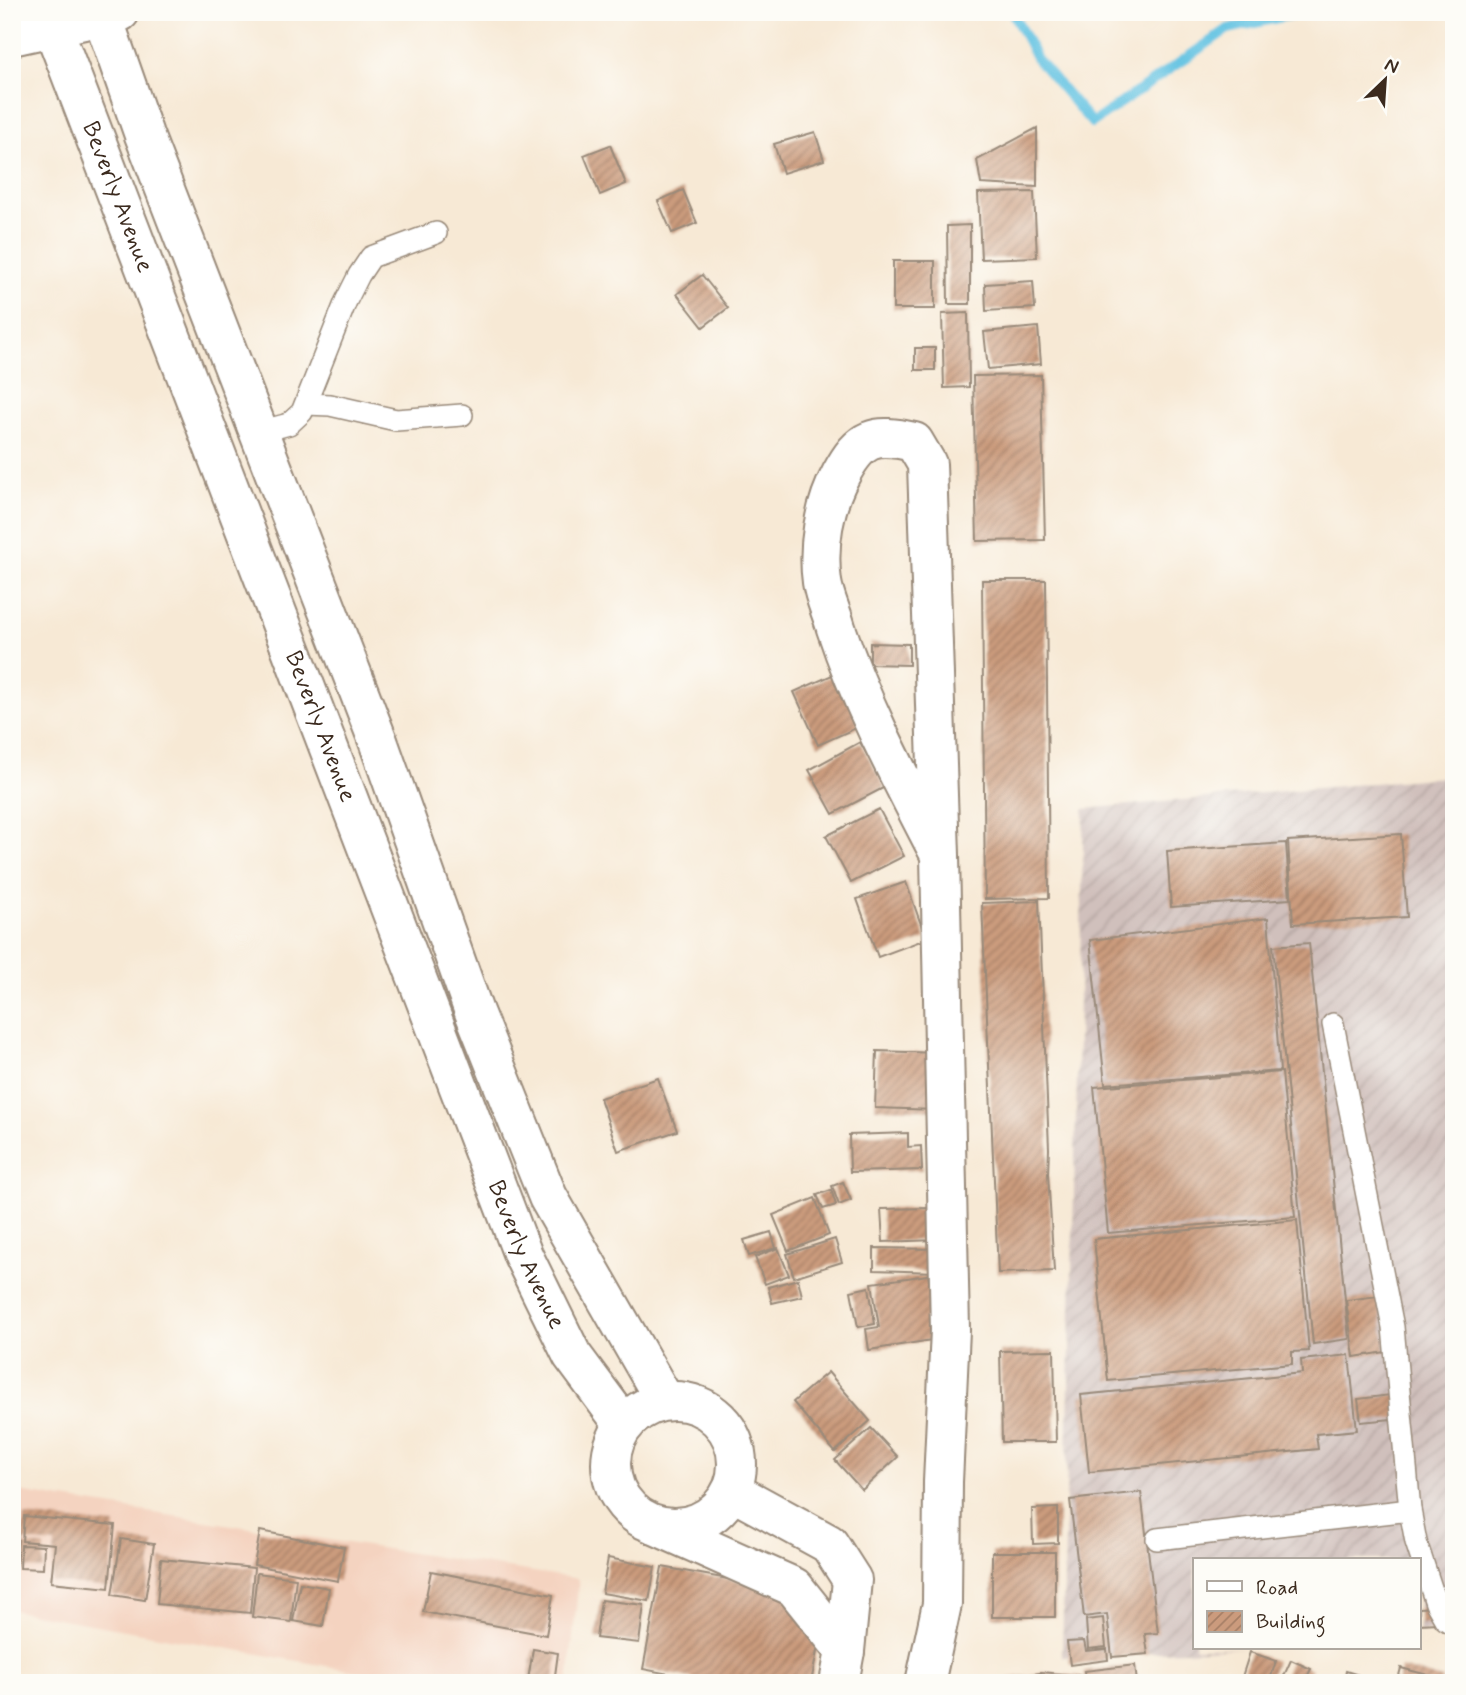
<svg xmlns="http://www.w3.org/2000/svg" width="1466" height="1695" viewBox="0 0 1466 1695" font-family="Mynerve,sans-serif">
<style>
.built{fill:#f4d3c0}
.industrial{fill:url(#industrial-furrows)}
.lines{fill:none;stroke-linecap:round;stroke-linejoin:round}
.stream{stroke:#64c3e2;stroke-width:10}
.building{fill:url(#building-hatch)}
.service-casing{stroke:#998a7a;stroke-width:24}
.minor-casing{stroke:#998a7a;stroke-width:42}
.tertiary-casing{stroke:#998a7a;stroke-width:42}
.service{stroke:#fff;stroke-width:21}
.minor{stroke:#fff;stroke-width:38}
.tertiary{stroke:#fff;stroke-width:38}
.labels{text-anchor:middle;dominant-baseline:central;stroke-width:5;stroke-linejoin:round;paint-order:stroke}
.street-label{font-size:24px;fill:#3b2a1e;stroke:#fdfcf7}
</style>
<defs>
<pattern id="industrial-furrows" width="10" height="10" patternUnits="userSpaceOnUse" patternTransform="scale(1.75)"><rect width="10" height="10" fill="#d0c0bc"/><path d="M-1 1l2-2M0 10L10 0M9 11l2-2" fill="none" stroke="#b4a5a1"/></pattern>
<pattern id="building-hatch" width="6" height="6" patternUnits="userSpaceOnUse" patternTransform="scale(1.75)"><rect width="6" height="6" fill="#cb9b7d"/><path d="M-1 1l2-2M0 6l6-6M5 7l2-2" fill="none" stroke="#a67f66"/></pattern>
</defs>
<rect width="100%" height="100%" fill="#fdfcf7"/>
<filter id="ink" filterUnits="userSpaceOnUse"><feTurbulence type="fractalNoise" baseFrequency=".0143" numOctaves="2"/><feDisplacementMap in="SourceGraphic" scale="14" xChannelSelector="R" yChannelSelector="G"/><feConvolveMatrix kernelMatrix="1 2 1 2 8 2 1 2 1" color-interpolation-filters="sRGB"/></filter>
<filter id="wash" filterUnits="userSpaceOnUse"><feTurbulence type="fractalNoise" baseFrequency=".00686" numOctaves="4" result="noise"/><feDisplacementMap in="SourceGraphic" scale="28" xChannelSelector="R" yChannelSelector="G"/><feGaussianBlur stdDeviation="1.57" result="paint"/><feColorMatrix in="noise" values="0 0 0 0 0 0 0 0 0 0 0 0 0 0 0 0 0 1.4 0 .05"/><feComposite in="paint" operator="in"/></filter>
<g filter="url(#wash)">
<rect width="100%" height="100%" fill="#f7e9d5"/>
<path class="built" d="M 12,1491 L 579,1579 L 568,1683 L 422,1683 L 12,1610 Z"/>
<path class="industrial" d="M 1454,776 L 1454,1628 L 1419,1632 L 1419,1560 L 1195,1560 L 1195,1648 L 1243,1648 L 1062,1657 L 1084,809 Z"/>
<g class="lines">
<path class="stream" d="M 1012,12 L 1037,59 L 1092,123 L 1228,29 L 1304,12"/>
</g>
<g id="blocks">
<g class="building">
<path d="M 1037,128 L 1037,187 L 981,184 L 977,160 Z"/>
<path d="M 815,132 L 824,160 L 783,173 L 774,144 Z"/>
<path d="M 610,145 L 626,184 L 600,195 L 584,155 Z"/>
<path d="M 683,190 L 697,223 L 672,233 L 658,201 Z"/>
<path d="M 1034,192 L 1037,257 L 981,259 L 978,193 Z"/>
<path d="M 970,225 L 970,304 L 948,304 L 947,226 Z"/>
<rect x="893" y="261" width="42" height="48"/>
<path d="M 702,275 L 728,308 L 703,327 L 677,294 Z"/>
<path d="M 1033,281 L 1035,308 L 986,311 L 985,284 Z"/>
<path d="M 968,313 L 969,387 L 944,388 L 942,314 Z"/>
<path d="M 1038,327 L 1041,364 L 988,369 L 984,332 Z"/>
<rect x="915" y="348" width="20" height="22"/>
<path d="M 1041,375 L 1045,540 L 977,541 L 973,376 Z"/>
<path d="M 982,580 L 1046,580 L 1049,898 L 985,899 Z"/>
<path d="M 870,643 L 909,644 L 909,665 L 870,664 Z"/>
<path d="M 841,671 L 865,724 L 818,745 L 794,692 Z"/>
<path d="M 860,742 L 885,787 L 833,814 L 809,770 Z"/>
<path d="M 879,809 L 904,856 L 851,883 L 826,836 Z"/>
<path d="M 1401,834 L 1407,917 L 1293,924 L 1288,841 Z"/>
<path d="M 1286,843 L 1290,899 L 1171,907 L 1167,851 Z"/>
<path d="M 906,882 L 926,939 L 878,957 L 857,899 Z"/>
<path d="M 1039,901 L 1049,1149 L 1048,1174 L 1054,1271 L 998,1273 L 982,903 Z"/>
<path d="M 1268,918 L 1280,1071 L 1105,1084 L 1090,940 Z"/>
<path d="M 1309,943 L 1349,1339 L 1313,1344 L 1273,946 Z"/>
<path d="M 877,1051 L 938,1053 L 937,1110 L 875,1108 Z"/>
<path d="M 1282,1072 L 1295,1217 L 1108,1233 L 1094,1087 Z"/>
<path d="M 658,1078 L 677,1131 L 618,1151 L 600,1098 Z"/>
<path d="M 908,1133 L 908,1147 L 921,1146 L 922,1170 L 850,1172 L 849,1135 Z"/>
<path d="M 843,1182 L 851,1200 L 839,1205 L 832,1186 Z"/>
<path d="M 831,1190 L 836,1205 L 823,1209 L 817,1195 Z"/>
<path d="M 815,1198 L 829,1235 L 788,1251 L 773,1215 Z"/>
<path d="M 934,1208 L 936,1240 L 883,1242 L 881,1209 Z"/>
<path d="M 1297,1220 L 1309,1351 L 1292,1352 L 1292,1364 L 1108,1381 L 1094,1239 Z"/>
<path d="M 771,1232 L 776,1248 L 749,1256 L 744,1240 Z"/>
<path d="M 835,1239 L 842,1262 L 794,1277 L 787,1254 Z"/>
<path d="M 778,1248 L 789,1275 L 765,1284 L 755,1257 Z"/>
<path d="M 874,1248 L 935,1249 L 935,1272 L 874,1270 Z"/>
<path d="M 928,1275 L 938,1339 L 869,1350 L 866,1329 L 879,1327 L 872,1283 Z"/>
<path d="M 798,1279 L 802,1296 L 772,1303 L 768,1287 Z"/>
<path d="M 869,1287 L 875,1324 L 858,1327 L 851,1291 Z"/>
<path d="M 1378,1296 L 1386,1352 L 1354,1357 L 1346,1300 Z"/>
<path d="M 1054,1350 L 1056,1442 L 1002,1442 L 1000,1351 Z"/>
<path d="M 1349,1355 L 1357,1430 L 1316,1434 L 1318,1449 L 1089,1472 L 1081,1395 L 1302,1373 L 1301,1360 Z"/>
<path d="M 828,1372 L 870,1421 L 835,1452 L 793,1402 Z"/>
<path d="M 1398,1394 L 1402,1418 L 1361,1422 L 1358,1399 Z"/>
<path d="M 871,1428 L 898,1457 L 862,1490 L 835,1460 Z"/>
<path d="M 1141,1492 L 1158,1633 L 1145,1634 L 1148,1654 L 1112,1657 L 1107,1614 L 1084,1617 L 1070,1500 Z"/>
<path d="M 1058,1508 L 1058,1543 L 1033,1544 L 1032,1509 Z"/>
<path d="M 12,1515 L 19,1516 L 16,1570 L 12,1570 Z"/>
<path d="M 24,1516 L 115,1525 L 109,1588 L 51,1582 L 55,1544 L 22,1541 Z"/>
<path d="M 260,1531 L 344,1547 L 338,1581 L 254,1565 Z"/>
<path d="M 121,1539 L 154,1544 L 145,1600 L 112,1595 Z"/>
<path d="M 21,1545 L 44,1546 L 43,1569 L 20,1568 Z"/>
<rect x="992" y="1552" width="63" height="65"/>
<path d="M 608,1558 L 655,1567 L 649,1601 L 602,1593 Z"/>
<path d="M 161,1559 L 254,1568 L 250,1613 L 157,1604 Z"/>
<path d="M 662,1567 L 789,1590 L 822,1624 L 811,1683 L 715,1683 L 643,1669 Z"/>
<path d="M 431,1571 L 553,1595 L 546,1635 L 423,1612 Z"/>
<path d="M 257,1573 L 296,1578 L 291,1622 L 252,1617 Z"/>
<path d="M 300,1583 L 329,1588 L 323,1626 L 293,1621 Z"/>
<path d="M 601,1600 L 644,1605 L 639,1643 L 596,1638 Z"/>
<path d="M 1437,1607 L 1438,1623 L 1419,1624 L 1419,1608 Z"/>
<path d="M 1103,1618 L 1106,1647 L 1088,1649 L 1086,1620 Z"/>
<path d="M 1084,1641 L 1086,1651 L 1107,1649 L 1108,1660 L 1070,1665 L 1067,1642 Z"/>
<path d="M 533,1649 L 558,1653 L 554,1683 L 528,1680 Z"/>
<path d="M 1250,1652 L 1276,1661 L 1269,1683 L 1240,1683 Z"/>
<path d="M 1291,1660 L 1311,1669 L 1304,1683 L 1287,1683 L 1282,1680 Z"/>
<path d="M 1135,1665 L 1137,1683 L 1086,1683 L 1084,1671 Z"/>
<path d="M 1401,1668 L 1443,1679 L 1442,1683 L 1397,1683 Z"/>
<path d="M 1346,1671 L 1365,1677 L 1364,1683 L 1343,1683 Z"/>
<path d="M 1041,1672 L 1082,1676 L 1082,1683 L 1040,1683 Z"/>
<path d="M 1040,1673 L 1038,1683 L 992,1683 L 992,1681 Z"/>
</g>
</g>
</g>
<g filter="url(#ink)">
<use href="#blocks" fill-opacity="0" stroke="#998a7a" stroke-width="2"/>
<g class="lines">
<g class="service-casing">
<g id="service">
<path d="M 306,404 L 330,405 L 396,420 L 462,415"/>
<path d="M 259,432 L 289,424 L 302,412 L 346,301 L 359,275 L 371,257 L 436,233"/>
<path d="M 1333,1024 L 1393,1327 L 1410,1510 L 1416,1542 L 1436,1603 L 1445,1619 L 1454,1625"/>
<path d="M 1157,1539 L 1410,1510"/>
</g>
</g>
<g class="minor-casing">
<g id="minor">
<path d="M 12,36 L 120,12"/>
<path d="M 925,1683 L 942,1604 L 943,1482 L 950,1330 L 940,855 L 927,464 L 914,442 C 874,433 861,437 841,474 C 824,505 817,547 822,582 C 824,597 832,613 836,628 C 862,707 902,781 940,855"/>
</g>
</g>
<g class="tertiary-casing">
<g id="tertiary">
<path id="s1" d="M 47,12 L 523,1255 L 572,1355 L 624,1425"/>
<path d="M 101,12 L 144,135 L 378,741 L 474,1012 L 548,1197 L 665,1401"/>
<circle cx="674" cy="1464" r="63"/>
<path d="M 732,1491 L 829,1544 L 852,1580 L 845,1651 L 839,1683"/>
<path d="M 657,1526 L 794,1587 L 845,1651"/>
</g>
</g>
<use href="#service" class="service"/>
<use href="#minor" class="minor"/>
<use href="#tertiary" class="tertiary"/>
</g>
</g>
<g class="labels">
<g class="street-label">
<text stroke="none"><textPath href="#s1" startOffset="198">Beverly Avenue</textPath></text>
<text stroke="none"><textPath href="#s1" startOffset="765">Beverly Avenue</textPath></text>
<text stroke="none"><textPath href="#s1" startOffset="1332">Beverly Avenue</textPath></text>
</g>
</g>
<rect width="1466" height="1695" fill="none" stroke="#fdfcf7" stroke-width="42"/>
<rect x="1193" y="1558" width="228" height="91" fill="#fdfcf7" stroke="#afa8a0" stroke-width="2"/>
<rect x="1207" y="1581" width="35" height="10" fill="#ffffff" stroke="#afa8a0" stroke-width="2"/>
<text x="1256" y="1594" font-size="21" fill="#3b2a1e">Road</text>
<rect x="1207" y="1611" width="35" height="21" fill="url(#building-hatch)" stroke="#afa8a0" stroke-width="2"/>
<text x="1256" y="1628" font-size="21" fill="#3b2a1e">Building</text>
<g transform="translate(1385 80) rotate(25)" stroke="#fdfcf7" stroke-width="5" paint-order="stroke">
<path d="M0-5L12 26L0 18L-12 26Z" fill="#3b2a1e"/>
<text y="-10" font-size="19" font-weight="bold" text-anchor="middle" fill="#3b2a1e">N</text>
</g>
</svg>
